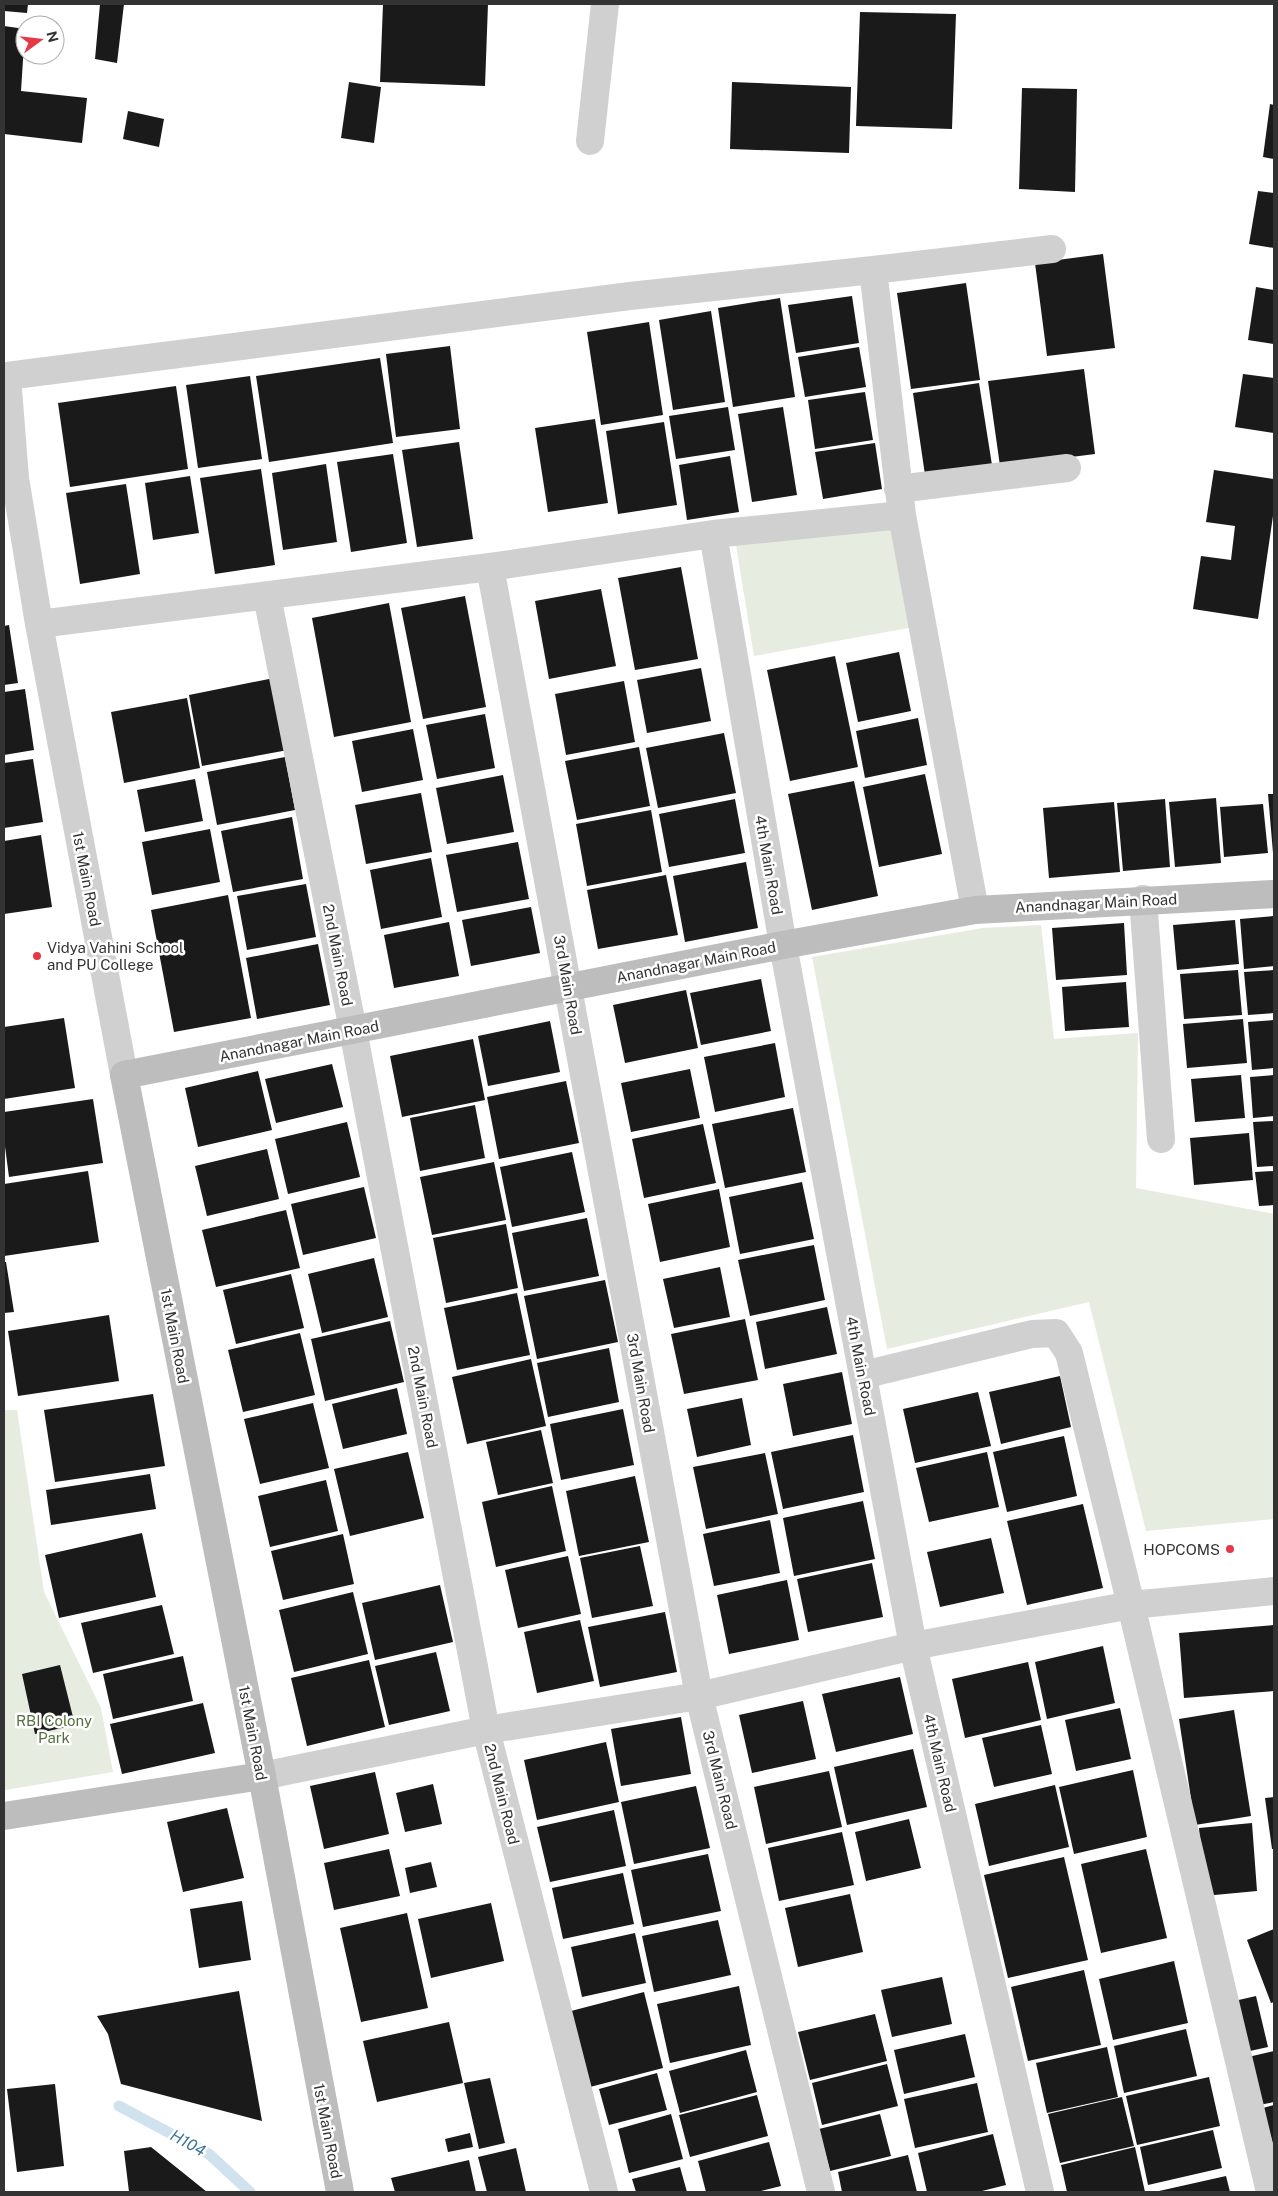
<svg xmlns="http://www.w3.org/2000/svg" width="1278" height="2196" viewBox="0 0 1278 2196" font-family="'Public Sans',sans-serif">
	<rect width="100%" height="100%" fill="#fff"/>
	<path fill="#e6ecdf" d="M 892,529 L 914,627 L 754,656 L 736,545 Z
		M 1041,925 L 1054,1039 L 1138,1033 L 1136,1188 L 1274,1214 L 1274,1519 L 1146,1531 L 1089,1302 L 887,1349 L 812,957 L 983,928 Z
		M 4,1410 L 17,1410 L 44,1592 L 101,1708 L 113,1772 L 5,1790 Z"/>
	<g fill="none" stroke-linecap="round" stroke-linejoin="round">
		<path stroke="#cfe2ee" stroke-width="11" d="M 119,2106 L 209,2154 L 250,2192"/>
	</g>
	<path fill="#1a1a1a" d="M 4,4 L 28,4 L 27,13 L 4,11 Z
		M 100,4 L 124,4 L 117,63 L 95,59 Z
		M 383,4 L 488,4 L 485,86 L 380,82 Z
		M 860,12 L 956,14 L 952,129 L 856,126 Z
		M 4,26 L 25,29 L 21,91 L 87,98 L 82,143 L 4,134 Z
		M 349,82 L 381,87 L 374,143 L 341,138 Z
		M 732,82 L 851,87 L 849,153 L 730,149 Z
		M 1022,88 L 1077,89 L 1075,192 L 1019,189 Z
		M 1270,104 L 1274,105 L 1274,159 L 1263,157 Z
		M 128,111 L 164,119 L 159,147 L 123,139 Z
		M 1258,191 L 1274,193 L 1274,248 L 1249,244 Z
		M 1103,254 L 1115,348 L 1047,356 L 1035,263 Z
		M 966,283 L 980,380 L 911,389 L 897,293 Z
		M 1256,287 L 1274,290 L 1274,344 L 1248,340 Z
		M 852,296 L 859,343 L 796,353 L 788,305 Z
		M 780,298 L 795,397 L 733,407 L 718,308 Z
		M 711,311 L 725,402 L 673,410 L 659,320 Z
		M 649,322 L 663,415 L 601,425 L 587,332 Z
		M 450,346 L 460,429 L 396,437 L 386,354 Z
		M 859,347 L 866,387 L 805,397 L 798,357 Z
		M 380,358 L 393,443 L 269,462 L 256,376 Z
		M 1084,369 L 1095,454 L 1000,466 L 988,381 Z
		M 1243,374 L 1274,378 L 1274,433 L 1235,427 Z
		M 250,376 L 262,459 L 198,468 L 186,385 Z
		M 979,383 L 992,465 L 925,475 L 913,393 Z
		M 176,386 L 188,469 L 70,487 L 58,403 Z
		M 865,392 L 873,440 L 815,449 L 808,400 Z
		M 728,407 L 735,450 L 676,459 L 669,416 Z
		M 783,407 L 797,495 L 752,502 L 738,414 Z
		M 595,419 L 608,503 L 548,512 L 535,428 Z
		M 664,422 L 677,505 L 618,514 L 606,431 Z
		M 459,442 L 473,539 L 417,547 L 402,450 Z
		M 875,443 L 882,489 L 823,499 L 815,452 Z
		M 393,454 L 407,543 L 351,552 L 337,462 Z
		M 730,456 L 739,512 L 687,520 L 679,465 Z
		M 326,464 L 337,542 L 283,550 L 272,473 Z
		M 261,469 L 275,565 L 215,574 L 200,478 Z
		M 1214,470 L 1274,479 L 1274,509 L 1258,619 L 1193,609 L 1201,556 L 1231,560 L 1235,526 L 1206,522 Z
		M 190,476 L 199,533 L 153,540 L 145,483 Z
		M 126,484 L 140,574 L 80,584 L 66,493 Z
		M 681,567 L 698,659 L 635,670 L 618,578 Z
		M 601,589 L 616,666 L 549,679 L 535,601 Z
		M 465,596 L 486,707 L 423,719 L 401,608 Z
		M 389,603 L 411,722 L 334,737 L 312,618 Z
		M 9,625 L 18,683 L 4,685 L 4,626 Z
		M 899,652 L 911,711 L 858,722 L 846,663 Z
		M 835,656 L 858,767 L 790,781 L 767,670 Z
		M 701,668 L 711,721 L 647,733 L 637,680 Z
		M 274,678 L 288,750 L 202,766 L 189,695 Z
		M 624,681 L 635,742 L 566,755 L 555,694 Z
		M 25,689 L 34,750 L 4,755 L 4,692 Z
		M 187,698 L 200,768 L 124,783 L 111,712 Z
		M 485,714 L 495,768 L 437,779 L 426,725 Z
		M 918,718 L 927,765 L 865,778 L 856,731 Z
		M 413,729 L 423,780 L 362,792 L 352,741 Z
		M 724,733 L 736,793 L 658,808 L 646,748 Z
		M 639,747 L 650,806 L 577,820 L 565,761 Z
		M 285,757 L 295,810 L 217,825 L 207,772 Z
		M 33,759 L 43,822 L 4,828 L 4,763 Z
		M 925,774 L 942,854 L 879,867 L 863,787 Z
		M 503,775 L 514,832 L 447,844 L 436,788 Z
		M 195,779 L 203,821 L 145,832 L 137,790 Z
		M 854,781 L 878,896 L 812,910 L 788,794 Z
		M 421,793 L 432,852 L 366,864 L 355,805 Z
		M 1268,794 L 1274,794 L 1274,853 L 1273,853 Z
		M 1216,798 L 1221,863 L 1175,867 L 1169,802 Z
		M 735,799 L 745,853 L 669,867 L 659,814 Z
		M 1165,799 L 1170,867 L 1123,871 L 1117,803 Z
		M 1114,802 L 1120,872 L 1049,878 L 1043,808 Z
		M 1263,804 L 1268,853 L 1224,857 L 1220,807 Z
		M 651,810 L 662,872 L 587,886 L 576,824 Z
		M 292,817 L 303,879 L 233,892 L 221,831 Z
		M 210,829 L 220,882 L 152,895 L 142,842 Z
		M 41,835 L 52,907 L 4,914 L 4,841 Z
		M 518,842 L 529,899 L 457,912 L 446,855 Z
		M 431,858 L 442,917 L 381,929 L 370,870 Z
		M 746,862 L 758,928 L 685,942 L 673,876 Z
		M 666,875 L 678,935 L 598,949 L 587,890 Z
		M 306,884 L 316,937 L 247,950 L 237,896 Z
		M 228,895 L 251,1018 L 174,1032 L 151,910 Z
		M 531,907 L 540,953 L 471,966 L 462,920 Z
		M 1274,916 L 1274,966 L 1244,969 L 1240,919 Z
		M 1235,920 L 1239,964 L 1177,970 L 1173,925 Z
		M 449,922 L 459,976 L 394,988 L 384,935 Z
		M 1124,923 L 1127,975 L 1056,980 L 1052,928 Z
		M 318,944 L 330,1005 L 257,1019 L 246,958 Z
		M 1238,970 L 1242,1015 L 1184,1019 L 1180,974 Z
		M 1274,970 L 1274,1013 L 1248,1015 L 1244,972 Z
		M 761,979 L 771,1031 L 701,1045 L 690,993 Z
		M 1126,982 L 1129,1027 L 1065,1031 L 1062,987 Z
		M 686,990 L 698,1048 L 625,1063 L 613,1005 Z
		M 64,1018 L 75,1088 L 4,1099 L 4,1027 Z
		M 1243,1019 L 1247,1063 L 1187,1068 L 1183,1024 Z
		M 1274,1020 L 1274,1068 L 1252,1070 L 1248,1022 Z
		M 550,1021 L 560,1072 L 488,1086 L 478,1036 Z
		M 473,1039 L 485,1100 L 402,1117 L 390,1056 Z
		M 775,1043 L 785,1097 L 715,1112 L 704,1057 Z
		M 332,1064 L 343,1107 L 276,1123 L 265,1079 Z
		M 690,1069 L 700,1118 L 631,1132 L 621,1083 Z
		M 258,1071 L 272,1130 L 198,1147 L 185,1088 Z
		M 1241,1075 L 1245,1118 L 1195,1122 L 1191,1079 Z
		M 1274,1075 L 1274,1116 L 1253,1118 L 1250,1077 Z
		M 566,1081 L 579,1143 L 499,1159 L 487,1097 Z
		M 93,1099 L 103,1163 L 9,1177 L 4,1139 L 4,1112 Z
		M 475,1105 L 485,1158 L 420,1171 L 410,1118 Z
		M 793,1108 L 806,1172 L 725,1188 L 712,1124 Z
		M 1274,1121 L 1274,1166 L 1257,1167 L 1253,1122 Z
		M 347,1122 L 360,1177 L 288,1194 L 275,1139 Z
		M 703,1124 L 716,1183 L 644,1198 L 632,1139 Z
		M 1249,1133 L 1253,1180 L 1194,1185 L 1190,1138 Z
		M 267,1149 L 279,1199 L 207,1216 L 195,1166 Z
		M 572,1152 L 585,1212 L 512,1227 L 500,1167 Z
		M 494,1162 L 506,1220 L 432,1235 L 420,1177 Z
		M 88,1171 L 99,1242 L 4,1256 L 4,1184 Z
		M 1274,1171 L 1274,1205 L 1259,1206 L 1255,1172 Z
		M 802,1182 L 814,1239 L 740,1254 L 729,1197 Z
		M 364,1187 L 376,1238 L 303,1255 L 291,1204 Z
		M 719,1189 L 730,1247 L 660,1262 L 648,1204 Z
		M 286,1210 L 300,1268 L 216,1287 L 202,1230 Z
		M 587,1218 L 599,1276 L 524,1291 L 512,1233 Z
		M 506,1224 L 518,1288 L 446,1303 L 433,1238 Z
		M 814,1245 L 825,1300 L 750,1316 L 738,1260 Z
		M 374,1258 L 388,1317 L 322,1333 L 308,1274 Z
		M 4,1262 L 6,1262 L 14,1312 L 4,1313 Z
		M 720,1267 L 730,1317 L 674,1328 L 663,1279 Z
		M 291,1274 L 304,1328 L 236,1344 L 223,1290 Z
		M 605,1280 L 618,1342 L 537,1359 L 524,1296 Z
		M 517,1293 L 530,1355 L 457,1370 L 444,1308 Z
		M 827,1307 L 837,1354 L 765,1369 L 756,1322 Z
		M 109,1315 L 119,1381 L 18,1396 L 8,1331 Z
		M 745,1319 L 758,1380 L 684,1394 L 671,1334 Z
		M 390,1321 L 404,1382 L 325,1401 L 311,1339 Z
		M 300,1333 L 315,1395 L 243,1412 L 228,1350 Z
		M 609,1348 L 619,1402 L 548,1417 L 537,1363 Z
		M 531,1359 L 546,1426 L 467,1444 L 452,1377 Z
		M 842,1372 L 852,1424 L 793,1436 L 783,1384 Z
		M 1060,1376 L 1071,1427 L 1001,1444 L 989,1392 Z
		M 397,1388 L 407,1434 L 343,1449 L 332,1404 Z
		M 978,1392 L 991,1446 L 915,1463 L 903,1409 Z
		M 153,1394 L 165,1466 L 55,1482 L 44,1410 Z
		M 742,1398 L 751,1445 L 697,1457 L 687,1409 Z
		M 313,1403 L 329,1468 L 260,1484 L 244,1419 Z
		M 623,1409 L 634,1465 L 561,1480 L 550,1424 Z
		M 541,1430 L 553,1483 L 498,1495 L 486,1442 Z
		M 853,1435 L 864,1492 L 783,1509 L 771,1452 Z
		M 1064,1436 L 1077,1496 L 1007,1512 L 993,1452 Z
		M 408,1452 L 424,1518 L 350,1536 L 334,1469 Z
		M 987,1452 L 999,1507 L 929,1522 L 916,1468 Z
		M 765,1453 L 778,1514 L 706,1529 L 693,1467 Z
		M 150,1474 L 156,1509 L 51,1525 L 46,1490 Z
		M 635,1476 L 649,1542 L 579,1556 L 566,1491 Z
		M 326,1480 L 338,1531 L 270,1547 L 258,1496 Z
		M 552,1486 L 566,1551 L 496,1567 L 482,1502 Z
		M 863,1501 L 875,1559 L 794,1576 L 783,1518 Z
		M 1083,1504 L 1103,1588 L 1027,1605 L 1007,1521 Z
		M 770,1520 L 780,1573 L 714,1586 L 703,1534 Z
		M 142,1533 L 156,1597 L 59,1618 L 45,1555 Z
		M 343,1534 L 354,1584 L 283,1600 L 271,1551 Z
		M 991,1538 L 1004,1593 L 940,1607 L 927,1552 Z
		M 640,1546 L 653,1606 L 592,1618 L 580,1558 Z
		M 568,1556 L 581,1614 L 518,1628 L 505,1570 Z
		M 872,1563 L 883,1617 L 808,1632 L 797,1579 Z
		M 787,1580 L 799,1640 L 729,1654 L 717,1595 Z
		M 440,1585 L 453,1642 L 375,1660 L 362,1603 Z
		M 353,1592 L 368,1654 L 294,1672 L 279,1610 Z
		M 162,1605 L 174,1654 L 93,1673 L 81,1623 Z
		M 665,1612 L 677,1672 L 600,1687 L 588,1627 Z
		M 580,1620 L 594,1681 L 537,1693 L 524,1632 Z
		M 1274,1625 L 1274,1691 L 1184,1698 L 1179,1633 Z
		M 1103,1646 L 1115,1703 L 1047,1719 L 1035,1662 Z
		M 436,1652 L 450,1711 L 389,1725 L 375,1666 Z
		M 183,1656 L 193,1701 L 113,1719 L 103,1674 Z
		M 369,1660 L 385,1727 L 307,1746 L 291,1678 Z
		M 1028,1662 L 1041,1720 L 965,1738 L 952,1679 Z
		M 60,1665 L 75,1725 L 35,1734 L 22,1674 Z
		M 900,1677 L 913,1734 L 836,1752 L 822,1694 Z
		M 803,1701 L 816,1759 L 752,1773 L 739,1715 Z
		M 203,1703 L 215,1753 L 122,1774 L 110,1724 Z
		M 1120,1708 L 1131,1759 L 1076,1771 L 1065,1720 Z
		M 1234,1710 L 1251,1816 L 1195,1825 L 1179,1719 Z
		M 681,1717 L 691,1774 L 621,1786 L 611,1729 Z
		M 1041,1725 L 1052,1774 L 994,1787 L 982,1738 Z
		M 606,1742 L 619,1802 L 537,1820 L 524,1760 Z
		M 913,1749 L 927,1807 L 847,1825 L 834,1767 Z
		M 1133,1770 L 1147,1837 L 1074,1854 L 1059,1787 Z
		M 829,1771 L 842,1827 L 766,1844 L 754,1787 Z
		M 375,1772 L 389,1834 L 324,1849 L 310,1786 Z
		M 433,1784 L 442,1824 L 405,1832 L 396,1793 Z
		M 1055,1785 L 1069,1847 L 989,1866 L 975,1804 Z
		M 696,1786 L 710,1848 L 634,1864 L 621,1802 Z
		M 1274,1797 L 1274,1849 L 1272,1849 L 1265,1798 Z
		M 227,1808 L 244,1878 L 183,1892 L 167,1822 Z
		M 614,1810 L 626,1866 L 550,1882 L 537,1827 Z
		M 909,1819 L 921,1868 L 866,1881 L 855,1832 Z
		M 1252,1823 L 1257,1891 L 1204,1896 L 1199,1828 Z
		M 842,1832 L 854,1885 L 779,1901 L 768,1848 Z
		M 389,1849 L 400,1896 L 334,1910 L 324,1863 Z
		M 1146,1849 L 1167,1938 L 1101,1953 L 1081,1864 Z
		M 708,1854 L 721,1911 L 643,1927 L 631,1870 Z
		M 1064,1857 L 1088,1960 L 1008,1978 L 984,1875 Z
		M 431,1862 L 437,1887 L 410,1893 L 405,1868 Z
		M 623,1873 L 634,1924 L 563,1939 L 552,1888 Z
		M 850,1894 L 863,1952 L 798,1967 L 785,1908 Z
		M 242,1901 L 251,1960 L 199,1968 L 190,1909 Z
		M 491,1903 L 504,1961 L 431,1978 L 418,1919 Z
		M 407,1913 L 428,2008 L 361,2022 L 340,1928 Z
		M 718,1920 L 731,1975 L 654,1992 L 642,1936 Z
		M 1274,1929 L 1274,2002 L 1271,2003 L 1247,1940 Z
		M 635,1933 L 646,1983 L 582,1997 L 571,1947 Z
		M 1174,1961 L 1188,2023 L 1113,2040 L 1099,1979 Z
		M 1084,1970 L 1101,2045 L 1028,2061 L 1011,1987 Z
		M 942,1977 L 952,2024 L 892,2037 L 881,1990 Z
		M 739,1986 L 751,2045 L 670,2063 L 657,2004 Z
		M 239,1991 L 262,2121 L 121,2084 L 108,2034 L 97,2016 Z
		M 644,1992 L 663,2068 L 590,2087 L 571,2011 Z
		M 1256,1996 L 1268,2047 L 1241,2053 L 1230,2002 Z
		M 875,2014 L 887,2061 L 810,2080 L 798,2032 Z
		M 449,2022 L 463,2083 L 377,2102 L 363,2041 Z
		M 1186,2029 L 1197,2076 L 1124,2093 L 1114,2046 Z
		M 965,2034 L 975,2077 L 904,2094 L 894,2050 Z
		M 1107,2047 L 1118,2097 L 1047,2113 L 1036,2063 Z
		M 746,2050 L 757,2092 L 680,2113 L 669,2071 Z
		M 1274,2051 L 1274,2102 L 1259,2105 L 1248,2057 Z
		M 887,2064 L 898,2106 L 822,2125 L 812,2083 Z
		M 657,2073 L 667,2110 L 609,2125 L 599,2089 Z
		M 1209,2077 L 1220,2126 L 1137,2145 L 1126,2096 Z
		M 490,2078 L 505,2143 L 479,2149 L 464,2083 Z
		M 977,2083 L 988,2132 L 915,2148 L 904,2099 Z
		M 55,2084 L 64,2166 L 17,2172 L 7,2089 Z
		M 757,2095 L 768,2136 L 690,2157 L 679,2115 Z
		M 1122,2097 L 1134,2146 L 1060,2163 L 1048,2114 Z
		M 1274,2105 L 1274,2148 L 1263,2108 Z
		M 671,2114 L 683,2159 L 629,2173 L 618,2129 Z
		M 880,2114 L 891,2156 L 830,2171 L 819,2129 Z
		M 1213,2130 L 1222,2168 L 1148,2185 L 1140,2147 Z
		M 470,2133 L 473,2147 L 448,2152 L 445,2139 Z
		M 993,2134 L 1006,2185 L 978,2192 L 927,2192 L 918,2153 Z
		M 769,2142 L 781,2186 L 757,2192 L 706,2192 L 698,2161 Z
		M 151,2147 L 207,2192 L 129,2192 L 124,2151 Z
		M 1135,2147 L 1145,2192 L 1067,2192 L 1061,2165 Z
		M 516,2148 L 526,2192 L 487,2192 L 478,2157 Z
		M 908,2155 L 917,2192 L 842,2192 L 838,2172 Z
		M 469,2160 L 476,2192 L 395,2192 L 391,2178 Z
		M 680,2167 L 687,2192 L 636,2192 L 632,2179 Z
		M 1226,2176 L 1230,2192 L 1159,2192 L 1159,2191 Z"/>
	<g fill="none" stroke-linecap="round" stroke-linejoin="round">
		<path stroke="#d0d0d0" stroke-width="28" d="M 590,141 L 605,4
			M 873,270 L 1052,249
			M 898,489 L 1067,468
			M 902,515 L 975,910
			M 713,534 L 783,945 L 913,1646 L 1040,2192
			M 490,567 L 699,1696 L 821,2192
			M 267,596 L 353,1030 L 486,1730 L 604,2192
			M 39,624 L 490,567 L 713,534 L 902,515 L 873,270 L 630,296 L 7,376 L 15,478 L 39,624 L 124,1075
			M 1143,899 L 1161,1139
			M 863,1375 L 1032,1334 L 1056,1333 L 1069,1353 L 1131,1605 L 1270,2192
			M 262,1776 L 486,1730 L 699,1696 L 913,1646 L 1131,1605 L 1274,1591"/>
		<path stroke="#bdbdbd" stroke-width="28" d="M 4,1816 L 262,1776
			M 340,2192 L 262,1776 L 124,1075 L 783,945 L 975,910 L 1274,894"/>
	</g>
	<g fill="#e63946" stroke="#fff" stroke-width="2">
		<circle cx="37" cy="956" r="5"/>
		<circle cx="1230" cy="1549" r="5"/>
	</g>
	<g text-anchor="middle" dominant-baseline="central" stroke-width="5" stroke-linejoin="round" paint-order="stroke">
		<g font-size="15" fill="#333" stroke="#fff">
			<text transform="translate(769 865) rotate(80)">4th Main Road</text>
			<text transform="translate(87 879) rotate(79)">1st Main Road</text>
			<text transform="translate(1096 903) rotate(-3)">Anandnagar Main Road</text>
			<text transform="translate(338 955) rotate(79)">2nd Main Road</text>
			<text transform="translate(696 962) rotate(-11)">Anandnagar Main Road</text>
			<text transform="translate(568 985) rotate(80)">3rd Main Road</text>
			<text transform="translate(299 1041) rotate(-11)">Anandnagar Main Road</text>
			<text transform="translate(175 1336) rotate(79)">1st Main Road</text>
			<text transform="translate(861 1366) rotate(79)">4th Main Road</text>
			<text transform="translate(641 1383) rotate(80)">3rd Main Road</text>
			<text transform="translate(423 1397) rotate(79)">2nd Main Road</text>
			<text transform="translate(253 1733) rotate(79)">1st Main Road</text>
			<text transform="translate(940 1763) rotate(77)">4th Main Road</text>
			<text transform="translate(720 1780) rotate(76)">3rd Main Road</text>
			<text transform="translate(502 1794) rotate(76)">2nd Main Road</text>
			<text transform="translate(328 2131) rotate(79)">1st Main Road</text>
		</g>
		<g font-size="15" fill="#333" stroke="#fff" text-anchor="start">
			<text x="47" y="947">Vidya Vahini School<tspan x="47" dy="17">and PU College</tspan></text>
			<text x="1220" y="1549" text-anchor="end">HOPCOMS</text>
		</g>
		<g font-size="15" fill="#56703f" stroke="#fff">
			<text x="54" y="1720">RBI Colony<tspan x="54" dy="17">Park</tspan></text>
		</g>
		<g font-size="16" font-style="italic" fill="#3f7597" stroke="#fff">
			<text transform="translate(188 2143) rotate(29)">H104</text>
		</g>
	</g>
	<rect width="1278" height="2196" fill="none" stroke="#333333" stroke-width="10"/>
	<g transform="translate(40 40) rotate(75)"><circle r="24" fill="#ffffff" stroke="#adadad"/>
	<path d="M0-4L9 19L0 12L-9 19Z" fill="#e63946"/>
	<text y="-8" font-size="14" font-weight="bold" text-anchor="middle" fill="#333333">N</text>
	</g>
</svg>
